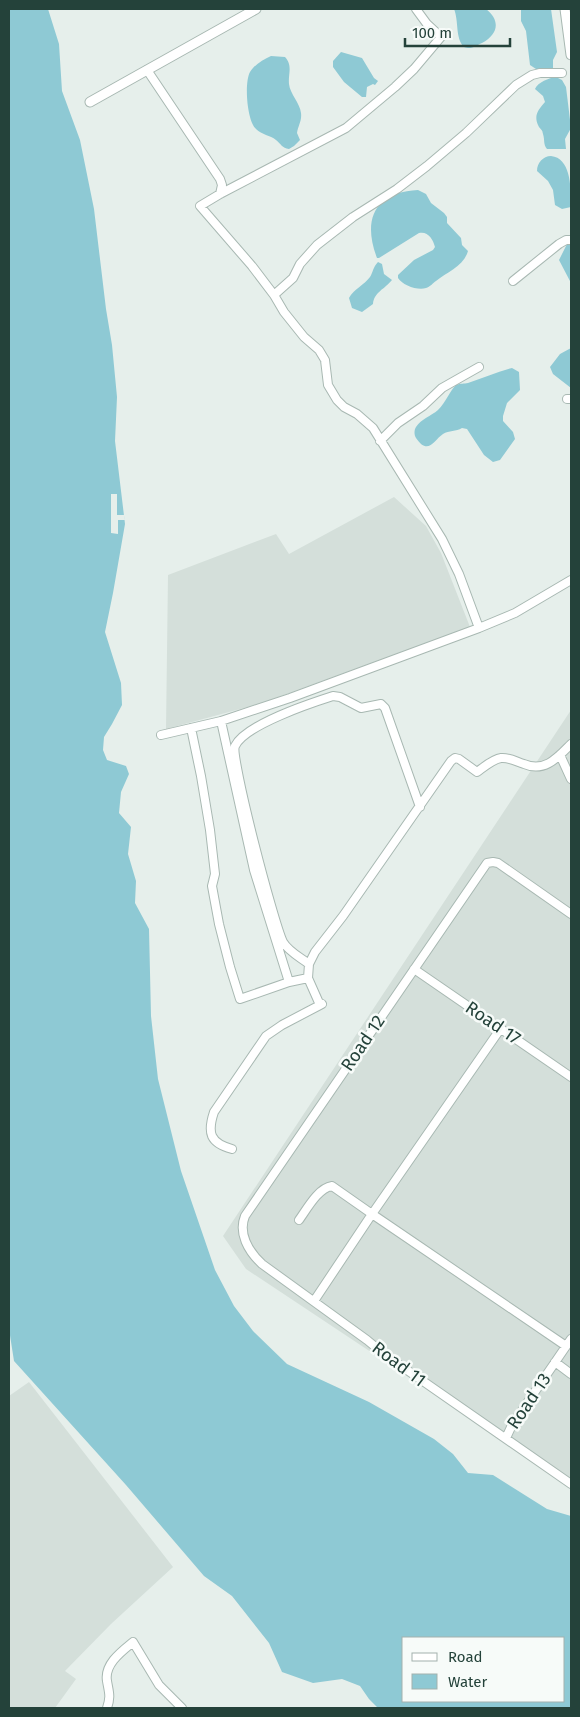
<svg xmlns="http://www.w3.org/2000/svg" width="580" height="1717" viewBox="0 0 580 1717" font-family="'Fira Sans',sans-serif">
	<rect width="100%" height="100%" fill="#e6efeb"/>
	<path fill="#d4dfda" d="M 394,497 L 426,526 L 441,553 L 470,627 L 259,704 L 166,729 L 168,575 L 276,534 L 289,554 Z
		M 571,710 L 571,1485 L 246,1269 L 223,1236 Z
		M 29,1382 L 173,1567 L 111,1624 L 65,1671 L 76,1679 L 55,1708 L 9,1708 L 9,1396 Z"/>
	<path fill="#8ec9d4" fill-rule="evenodd" d="M 9,9 L 48,9 L 59,44 L 62,91 L 80,140 L 94,209 L 106,309 L 112,345 L 117,397 L 115,441 L 125,524 L 113,593 L 105,632 L 121,683 L 122,705 L 112,724 L 104,737 L 103,750 L 107,760 L 126,766 L 129,774 L 121,792 L 119,813 L 131,827 L 128,854 L 136,881 L 135,903 L 149,929 L 151,1016 L 158,1079 L 181,1171 L 215,1270 L 234,1306 L 253,1331 L 287,1364 L 369,1402 L 434,1439 L 453,1454 L 468,1473 L 493,1475 L 547,1509 L 571,1516 L 571,1708 L 378,1708 L 369,1699 L 360,1686 L 342,1679 L 313,1683 L 282,1672 L 269,1643 L 232,1596 L 204,1576 L 126,1485 L 14,1361 L 9,1329 ZM 404,1638 L 564,1638 L 564,1701 L 404,1701 Z
		M 454,9 L 486,9 C 501,21 498,34 482,43 C 475,46 472,50 464,47 C 455,38 459,21 454,9 Z
		M 521,9 L 551,9 L 557,52 L 553,60 L 553,69 L 536,69 L 530,65 L 526,31 L 521,21 Z
		M 341,52 L 362,58 L 374,78 L 378,81 L 375,85 L 373,84 L 367,87 L 366,97 L 362,97 L 344,82 L 333,67 L 333,61 Z
		M 271,56 L 285,57 C 293,66 288,73 289,84 C 290,94 300,103 301,113 C 302,121 298,126 297,133 L 300,140 L 294,146 L 289,149 C 282,148 281,144 276,140 C 270,135 262,135 256,129 C 247,121 244,83 250,72 C 255,64 263,60 271,56 Z
		M 556,77 L 562,80 L 566,87 L 571,128 L 565,139 L 566,149 L 547,149 C 543,144 545,140 543,134 C 542,129 542,131 539,127 C 533,116 538,110 545,102 L 543,96 L 535,89 C 538,82 549,78 556,77 Z
		M 551,156 C 572,158 571,191 571,207 L 562,209 L 555,205 L 553,190 L 548,181 L 537,171 C 537,163 543,156 551,156 Z
		M 418,190 L 426,194 L 431,203 L 444,213 L 447,217 L 447,223 L 461,238 L 462,245 L 468,251 C 464,266 447,272 436,281 C 433,283 430,287 426,288 C 418,291 402,285 398,278 L 398,275 L 414,260 L 433,250 L 435,247 C 433,239 428,231 419,233 L 379,258 L 377,258 C 362,219 375,192 418,190 Z
		M 571,243 L 571,283 L 559,260 L 567,244 Z
		M 378,262 L 382,264 L 384,274 L 392,280 C 385,289 374,292 373,304 L 362,312 L 352,308 L 349,298 C 354,289 364,285 370,277 C 373,272 373,267 378,262 Z
		M 571,348 L 571,388 L 553,374 L 550,367 L 560,354 Z
		M 512,368 L 519,372 L 520,390 L 507,403 L 503,416 L 503,421 L 513,432 L 515,439 L 500,460 L 493,462 L 484,455 L 467,429 L 462,428 C 456,432 449,430 443,434 C 434,440 428,456 416,438 C 414,435 414,430 416,427 C 421,419 431,416 438,410 C 446,402 449,392 456,385 C 461,383 464,384 468,383 C 483,378 497,372 512,368 Z"/>
	<path fill="#e6efeb" d="M 111,494 L 117,494 L 117,515 L 124,515 L 125,520 L 118,520 L 118,534 L 111,533 Z"/>
	<g fill="none" stroke-linecap="round" stroke-linejoin="round">
		<defs>
			<path id="minor" d="M 416,9 L 427,24 L 441,37 L 414,69 L 395,87 L 346,128 L 220,194 L 200,206 L 252,266 L 274,295 L 284,312 L 304,337 L 319,350 L 325,360 L 328,385 L 337,400 L 344,407 L 357,414 L 373,428 L 442,539 L 459,574 L 479,628
				M 147,70 L 220,179 L 222,185 L 220,194
				M 513,281 L 559,244 L 566,240 L 571,240
				M 274,295 L 293,278 L 300,264 L 317,245 L 353,217 L 397,189 L 427,166 L 466,133 L 516,85 L 532,75 L 540,73 L 562,73
				M 567,399 L 571,399
				M 380,441 L 398,423 L 423,406 L 442,388 L 479,367
				M 221,721 L 254,870 L 289,982 L 308,978
				M 191,728 L 201,776 L 210,830 L 215,874 L 212,886 L 219,924 L 230,967 L 240,999 L 289,982
				M 161,735 L 221,721 L 290,698 L 479,628 L 515,613 L 571,580
				M 560,755 L 571,779
				M 571,914 L 498,863 L 493,862 L 487,863 L 245,1216 C 238,1233 248,1251 262,1264 L 367,1340 L 384,1354 L 571,1484
				M 309,964 C 300,957 289,952 283,942 C 274,924 230,757 235,746 C 245,725 311,703 333,696 L 340,697 L 361,708 L 381,704 L 385,708 L 420,807
				M 414,969 L 571,1077
				M 320,1005 L 308,978 L 309,964 L 315,952 L 343,916 L 451,761 L 455,758 L 459,759 L 477,772 C 484,767 493,759 501,758 C 509,757 517,762 524,764 C 545,773 558,757 571,744
				M 501,1028 L 372,1214 L 566,1346
				M 232,1149 C 210,1143 207,1133 214,1112 L 266,1036 L 282,1025 L 322,1004
				M 299,1220 C 307,1209 318,1188 332,1186 L 372,1214 L 314,1301
				M 555,1362 L 571,1374
				M 506,1438 L 512,1425 L 571,1339
				M 107,1708 C 111,1696 109,1693 107,1681 C 104,1664 122,1651 133,1642 L 159,1685 L 182,1708"/>
			<path id="tertiary" d="M 565,9 L 571,55
				M 90,102 L 256,9"/>
		</defs>
		<use href="#minor" stroke="#a8b8b2" stroke-width="10"/>
		<use href="#tertiary" stroke="#a8b8b2" stroke-width="11"/>
		<use href="#minor" stroke="#fff" stroke-width="8"/>
		<use href="#tertiary" stroke="#fff" stroke-width="9"/>
	</g>
	<g text-anchor="middle" dominant-baseline="central" stroke-width="5" stroke-linejoin="round" paint-order="stroke">
		<g font-size="18" fill="#24423a" stroke="#f7fbf9">
			<text transform="translate(493 1023) rotate(34)">Road 17</text>
			<text transform="translate(363 1043) rotate(-56)">Road 12</text>
			<text transform="translate(399 1364) rotate(37)">Road 11</text>
			<text transform="translate(529 1401) rotate(-56)">Road 13</text>
		</g>
	</g>
	<rect width="580" height="1717" fill="none" stroke="#24423a" stroke-width="20"/>
	<rect x="402" y="1637" width="162" height="65" fill="#f7fbf9" stroke="#a3b1ad"/>
	<rect x="412" y="1653" width="25" height="8" fill="#ffffff" stroke="#a3b1ad"/>
	<text x="448" y="1662" font-size="15" fill="#24423a">Road</text>
	<rect x="412" y="1674" width="25" height="15" fill="#8ec9d4" stroke="#a3b1ad"/>
	<text x="448" y="1687" font-size="15" fill="#24423a">Water</text>
	<path d="M405 38v8h105v-8" fill="none" stroke="#24423a" stroke-width="2.5"/>
	<text x="412" y="38" font-size="15" fill="#24423a" stroke="#f7fbf9" stroke-width="4" paint-order="stroke">100 m</text>
</svg>
